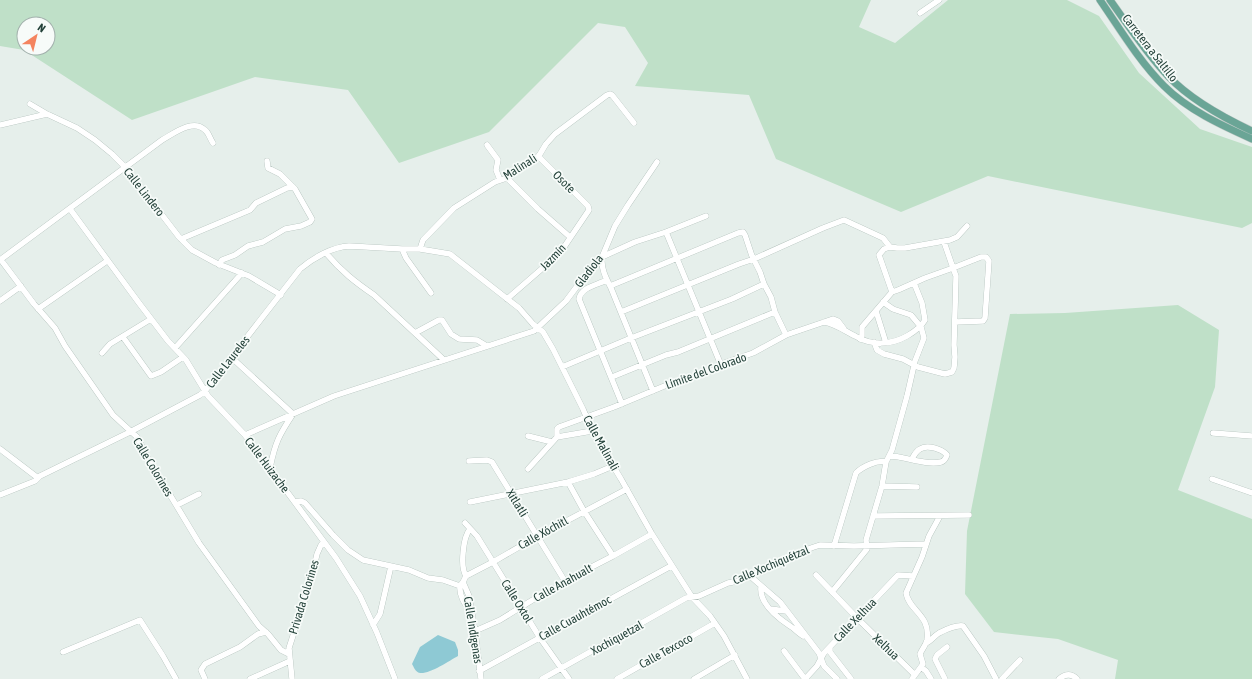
<svg xmlns="http://www.w3.org/2000/svg" width="1252" height="679" viewBox="0 0 1252 679" font-family="'Asap Condensed',sans-serif">
	<rect width="100%" height="100%" fill="#e6efeb"/>
	<path fill="#bfe0c8" fill-rule="evenodd" d="M 0,0 L 871,0 L 859,27 L 895,43 L 948,0 L 1067,0 L 1099,16 L 1139,73 L 1200,129 L 1252,147 L 1252,223 L 1242,228 L 988,176 L 901,212 L 776,159 L 749,95 L 635,86 L 648,63 L 625,27 L 598,23 L 489,132 L 399,163 L 348,90 L 255,77 L 132,120 L 24,50 L 0,46 ZM 24,24 L 48,24 L 48,48 L 24,48 Z
		M 1178,305 L 1219,330 L 1215,387 L 1178,490 L 1252,519 L 1252,679 L 1115,679 L 1118,660 L 1058,639 L 994,632 L 965,594 L 967,531 L 1010,314 L 1065,313 Z"/>
	<path fill="#8ec9d4" d="M 438,635 L 455,642 L 458,650 L 458,656 C 449,661 430,674 420,673 C 415,672 414,667 412,664 L 420,647 Z"/>
	<g fill="none" stroke-linecap="round" stroke-linejoin="round">
		<defs>
			<path id="minor" d="M 920,13 L 939,0
				M 30,104 L 47,114 L 77,128 L 95,140 L 112,154 L 126,168 L 179,237 L 192,250 L 216,263 L 249,276 L 281,295
				M 0,125 L 47,114
				M 487,145 L 498,160 L 496,170 L 500,180
				M 507,178 L 538,209 L 570,237
				M 70,209 L 139,303 L 168,341 L 186,360 L 208,396 L 245,435 L 336,558 L 360,596 L 377,633 L 395,679
				M 706,216 L 666,232 L 721,365
				M 181,239 L 250,210 L 256,203 L 287,188 L 293,187
				M 402,249 L 406,258 L 431,293
				M 420,249 L 423,240 L 454,208 L 495,182 L 507,178 L 536,159 L 540,154 L 546,144 L 555,134 L 607,95 L 610,94 L 612,95 L 634,123
				M 326,253 C 341,271 355,282 374,295 L 444,360
				M 0,260 L 162,140 C 173,134 193,118 205,130 C 209,133 210,139 213,143
				M 1,260 L 34,304 L 55,328 L 65,346 L 113,415 L 137,437 L 149,460 L 199,543 L 259,626 L 268,634 L 281,650 L 289,654
				M 219,265 L 222,260 L 235,255 L 248,246 L 263,242 L 285,229 L 301,226 L 310,222 L 312,219 L 295,189 L 280,174 L 268,168 L 267,161
				M 607,280 C 597,285 581,287 579,299 L 622,404
				M 610,286 L 738,233 L 743,232 L 745,235 L 752,256 L 760,272 L 764,284 L 771,297 L 775,312 L 786,335
				M 892,292 L 879,255 L 884,249 L 890,247 L 897,248 L 905,248 L 950,240 L 957,237 L 967,226
				M 507,299 L 560,253 L 589,210 L 588,206 L 539,157
				M 0,301 L 21,286
				M 38,309 L 107,261
				M 876,311 L 886,343
				M 621,312 L 739,264 L 754,259 L 823,228 L 844,220 L 883,238 L 890,247
				M 824,322 C 836,324 845,331 855,336 C 872,346 891,345 907,336 C 914,332 921,327 925,320 L 922,303 L 914,283
				M 415,333 L 439,320 L 442,320 L 451,334 L 459,339 L 477,340 L 487,346
				M 123,337 L 151,376 L 161,372 L 183,357
				M 860,339 L 862,336 L 862,327 L 892,292 L 898,290 L 925,278 L 953,268 L 944,242
				M 874,342 L 877,350 L 884,354 L 903,359 L 918,367 L 941,373 L 945,374 L 952,372 L 954,368 L 955,357 L 954,345 L 956,276 L 953,268 L 981,257 L 986,257 L 989,261 L 985,318 L 983,321 L 955,322
				M 175,348 L 242,273
				M 102,353 L 110,344 L 151,319
				M 232,358 L 293,414 C 279,435 275,443 270,468
				M 562,367 L 631,338 L 732,299 L 764,284
				M 612,377 L 666,355 L 678,352 L 775,312
				M 653,391 L 611,288 C 606,278 601,269 602,257 L 635,242 L 666,232
				M 1213,433 L 1252,436
				M 245,435 L 334,396 L 534,331 L 566,301 L 595,262 L 602,257 L 615,226 L 628,205 L 657,162
				M 528,436 L 552,442
				M 557,437 L 557,429 L 559,427 L 614,407 L 674,382 L 714,370 L 724,363 L 753,353 L 786,335 L 833,319 L 838,321 L 844,329
				M 0,449 L 38,478
				M 889,456 C 904,456 927,466 941,462 C 945,461 946,458 947,455 C 942,449 927,444 920,449 C 916,451 914,455 912,459
				M 469,461 L 487,460 L 492,462 L 566,583
				M 528,469 L 557,437 L 592,431
				M 1212,479 L 1252,493
				M 568,482 L 584,511 L 613,556
				M 882,486 L 917,487
				M 0,495 L 35,481 L 40,476 L 130,432 L 200,395 L 205,391 L 300,269 C 313,258 332,247 349,246 L 402,249 L 420,249 L 450,254 L 519,308 L 533,324 L 543,332 L 553,349 L 583,409 L 592,431 L 621,479 L 652,534 L 692,597 L 710,616 L 724,636 L 747,679
				M 295,502 L 301,501 L 305,503 L 333,535 L 348,550 L 363,560 L 409,570 L 428,578 L 443,580 L 460,586
				M 470,502 L 568,482 L 594,474 L 613,466
				M 177,505 L 199,494
				M 873,516 L 969,515
				M 465,523 L 477,536 L 540,638 L 569,679
				M 834,546 L 856,473 C 863,466 877,460 886,462
				M 816,575 L 857,618 L 915,675
				M 466,576 C 460,567 463,537 470,529
				M 750,576 L 780,602 L 819,653 L 824,666 L 837,679
				M 463,582 L 469,596 L 475,631 L 481,679
				M 761,587 C 759,603 778,618 790,626 C 795,629 798,633 803,636
				M 832,592 L 867,549 L 866,540 L 882,486 L 886,462 L 892,450 L 907,396 L 915,361 L 924,338 L 921,327 L 911,315 L 893,309 L 883,302
				M 770,609 L 786,611
				M 471,610 C 464,605 459,594 460,586 L 463,582 L 466,576 L 493,562 L 538,536 L 627,489
				M 373,625 L 380,614 L 391,566
				M 475,631 L 500,620 L 544,593 L 571,581 L 580,573 L 613,556 L 652,534
				M 926,643 C 931,641 934,636 939,633 C 945,630 957,625 963,626 L 984,656 L 996,679
				M 830,647 L 830,652 L 851,679
				M 784,651 L 805,679
				M 63,652 L 140,620 L 163,656 L 176,679
				M 922,668 L 926,671 L 931,679
				M 479,671 L 671,566
				M 205,679 L 201,670 L 205,664 L 240,647 L 258,634 L 266,632
				M 250,679 L 290,661
				M 292,679 L 289,648 L 311,580 L 317,554 L 321,545 L 324,542
				M 542,679 L 686,598 L 699,596 L 728,583 L 738,581 L 811,548 L 820,545 L 854,546 L 926,544
				M 617,679 L 715,623
				M 694,679 L 735,655
				M 805,679 L 817,666 L 824,653 L 898,575 L 913,576
				M 912,679 L 923,664 L 920,654 C 922,649 926,645 927,640 C 931,615 909,611 906,593 L 922,557 L 929,536 L 940,516
				M 945,679 L 935,659 L 937,655 L 947,647
				M 1002,679 L 1020,660
				M 1059,679 C 1065,674 1071,673 1077,679"/>
			<path id="major" d="M 1100,0 C 1120,29 1139,61 1164,86 C 1188,110 1221,125 1252,139
				M 1110,0 C 1128,25 1146,53 1168,76 C 1191,100 1222,117 1252,131"/>
		</defs>
		<use href="#minor" stroke="#a8b8b2" stroke-width="6"/>
		<use href="#major" stroke="#c2cac8" stroke-width="8"/>
		<use href="#minor" stroke="#fff" stroke-width="5.5"/>
		<use href="#major" stroke="#6aa596" stroke-width="7"/>
	</g>
	<g text-anchor="middle" dominant-baseline="central" stroke-width="3.5" stroke-linejoin="round" paint-order="stroke">
		<g font-size="12" fill="#24423a" stroke="#f7fbf9">
			<text transform="translate(1150 48) rotate(52)">Carretera a Saltillo</text>
			<text transform="translate(520 167) rotate(-32)">Malinali</text>
			<text transform="translate(564 182) rotate(45)">Osote</text>
			<text transform="translate(144 192) rotate(52)">Calle Lindero</text>
			<text transform="translate(553 257) rotate(-46)">Jazmín</text>
			<text transform="translate(589 271) rotate(-52)">Gladiola</text>
			<text transform="translate(228 362) rotate(-52)">Calle Laureles</text>
			<text transform="translate(706 371) rotate(-20)">Límite del Colorado</text>
			<text transform="translate(601 443) rotate(61)">Calle Malinali</text>
			<text transform="translate(267 465) rotate(53)">Calle Huizache</text>
			<text transform="translate(153 467) rotate(59)">Calle Colorines</text>
			<text transform="translate(517 503) rotate(58)">Xitlatli</text>
			<text transform="translate(543 533) rotate(-29)">Calle Xóchitl</text>
			<text transform="translate(771 565) rotate(-23)">Calle Xochiquétzal</text>
			<text transform="translate(563 583) rotate(-29)">Calle Anahualt</text>
			<text transform="translate(304 597) rotate(-73)">Privada Colorines</text>
			<text transform="translate(517 601) rotate(58)">Calle Oxtol</text>
			<text transform="translate(575 618) rotate(-29)">Calle Cuauhtémoc</text>
			<text transform="translate(855 620) rotate(-46)">Calle Xelhua</text>
			<text transform="translate(473 630) rotate(81)">Calle Indígenas</text>
			<text transform="translate(617 638) rotate(-29)">Xochiquetzal</text>
			<text transform="translate(886 647) rotate(44)">Xelhua</text>
			<text transform="translate(666 651) rotate(-29)">Calle Texcoco</text>
		</g>
	</g>
	<g transform="translate(36 36) rotate(35)"><circle r="19" fill="#f7fbf9" stroke="#a3b1ad"/>
	<path d="M0-3L7 15L0 10L-7 15Z" fill="#f4845f"/>
	<text y="-6" font-size="11" font-weight="bold" text-anchor="middle" fill="#24423a">N</text>
	</g>
</svg>
